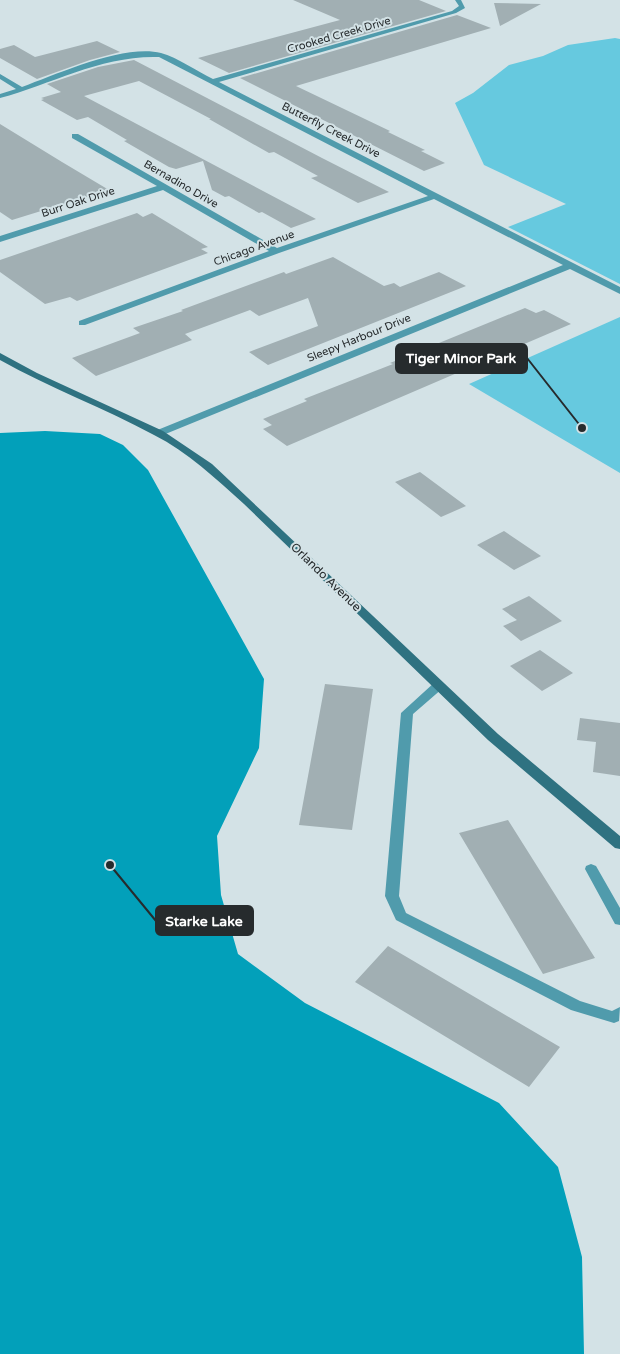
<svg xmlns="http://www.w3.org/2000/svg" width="620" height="1354" viewBox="0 0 620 1354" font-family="'Varela Round',sans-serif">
	<rect width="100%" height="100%" fill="#d3e2e6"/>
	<path fill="#66c9df" d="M 615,38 L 620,39 L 620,284 L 508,227 L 566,204 L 484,165 L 455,103 L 473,93 L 509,65 L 543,56 L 568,45 Z
		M 620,317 L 620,473 L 469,384 Z"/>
	<path fill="#02a0ba" d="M 45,431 L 100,434 L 123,445 L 148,470 L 264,679 L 259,748 L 217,836 L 221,895 L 238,954 L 305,1003 L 499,1103 L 558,1167 L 582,1257 L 584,1354 L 0,1354 L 0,433 Z"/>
	<path fill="#a1afb3" d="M 293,0 L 419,0 L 446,11 L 229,73 L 198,58 L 340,20 Z
		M 494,3 L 541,4 L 500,26 Z
		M 457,15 L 491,28 L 296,86 L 390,131 L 388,132 L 425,150 L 421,151 L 445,163 L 424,171 L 240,78 Z
		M 97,41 L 120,52 L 90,60 L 37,79 L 0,58 L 0,49 L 14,45 L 35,57 Z
		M 134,60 L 322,158 L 389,192 L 358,203 L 311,178 L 318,176 L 274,152 L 269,153 L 209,119 L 211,119 L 139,81 L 84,96 L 316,219 L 291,228 L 262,212 L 259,213 L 229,196 L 225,197 L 212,190 L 203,161 L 176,169 L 169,167 L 124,141 L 127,140 L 88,117 L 77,120 L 41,100 L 44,99 L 41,98 L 61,92 L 47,84 L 98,67 Z
		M 0,124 L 62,162 L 109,190 L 12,220 L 0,212 Z
		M 137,213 L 143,217 L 152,213 L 208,247 L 201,249 L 208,253 L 77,301 L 70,297 L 45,304 L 0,272 L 0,260 Z
		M 333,257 L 384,286 L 394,283 L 400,287 L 439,272 L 466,286 L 268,365 L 249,352 L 318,326 L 308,298 L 259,316 L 250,310 L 185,334 L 192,340 L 96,376 L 72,358 L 140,333 L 133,328 L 183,311 L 181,310 L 284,272 L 286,274 Z
		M 525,308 L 536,313 L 544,310 L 571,324 L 287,446 L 263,429 L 272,425 L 263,419 L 307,401 L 304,399 L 393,364 L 390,363 Z
		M 420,472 L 466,506 L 441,517 L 395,482 Z
		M 504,531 L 541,556 L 514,570 L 477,545 Z
		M 529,596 L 562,621 L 521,641 L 503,626 L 517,620 L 502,609 Z
		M 540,650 L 573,673 L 542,691 L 510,666 Z
		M 325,684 L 373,689 L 352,830 L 299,825 Z
		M 580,718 L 620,723 L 620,776 L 593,772 L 596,742 L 577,740 Z
		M 508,820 L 595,958 L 543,974 L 459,833 Z
		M 388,946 L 560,1047 L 529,1087 L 355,982 Z"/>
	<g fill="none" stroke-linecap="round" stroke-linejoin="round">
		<path fill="#509bac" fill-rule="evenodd" d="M 439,681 L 445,685 L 443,688 L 413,714 L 399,896 L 406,913 L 580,1001 L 612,1011 L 620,1007 L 619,1021 L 614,1023 L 571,1010 L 396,920 L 385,896 L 401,713 L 435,682 Z
			M 591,864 L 596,866 L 620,908 L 620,925 L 615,924 L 585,869 L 586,866 Z"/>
		<path fill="#509bac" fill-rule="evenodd" d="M 455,0 L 461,0 L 465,8 L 456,13 L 219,82 L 620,287 L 620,294 L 570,269 L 163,435 L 155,435 L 154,433 L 155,431 L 563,265 L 434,199 L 279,253 L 85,325 L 79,325 L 79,321 L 269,251 L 163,190 L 0,242 L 0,236 L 157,186 L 72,138 L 72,134 L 78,134 L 277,248 L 428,196 L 159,57 C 102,55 52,84 0,98 L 0,94 L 16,89 L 0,79 L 0,74 L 22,87 C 58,74 123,44 161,53 C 177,57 198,72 213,79 L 452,11 L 459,6 Z"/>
		<path fill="#2f7281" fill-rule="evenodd" d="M 0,353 L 37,373 L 163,431 L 212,464 L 498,734 L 620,836 L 620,849 L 615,848 L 488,740 L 244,504 C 216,479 188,452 154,435 C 104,408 50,388 0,360 Z"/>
	</g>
	<g text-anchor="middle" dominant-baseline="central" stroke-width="4" stroke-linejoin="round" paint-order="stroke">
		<g font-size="11" fill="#262b2d" stroke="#d3e2e6">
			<text transform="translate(339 35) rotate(-16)">Crooked Creek Drive</text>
			<text transform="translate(331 130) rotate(27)">Butterfly Creek Drive</text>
			<text transform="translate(181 184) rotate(30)">Bernadino Drive</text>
			<text transform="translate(78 202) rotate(-18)">Burr Oak Drive</text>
			<text transform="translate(254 248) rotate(-20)">Chicago Avenue</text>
			<text transform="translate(359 338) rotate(-22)">Sleepy Harbour Drive</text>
		</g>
		<g font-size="12" fill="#262b2d" stroke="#d3e2e6">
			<text transform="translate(326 577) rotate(44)">Orlando Avenue</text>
		</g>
	</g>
	<path fill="none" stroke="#262b2d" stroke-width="2" d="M582 428L527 358M110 865L156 921"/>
	<g fill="#262b2d" stroke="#d3e2e6" stroke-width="2">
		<circle cx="582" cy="428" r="5"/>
		<circle cx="110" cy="865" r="5"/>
	</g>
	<g fill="#262b2d" stroke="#262b2d" stroke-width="2">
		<rect x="396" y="344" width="131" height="29" rx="5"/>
		<rect x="156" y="906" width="97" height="29" rx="5"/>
	</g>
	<g font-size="14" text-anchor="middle" font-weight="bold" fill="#fff">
		<text x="461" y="363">Tiger Minor Park</text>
		<text x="204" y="926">Starke Lake</text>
	</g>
</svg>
